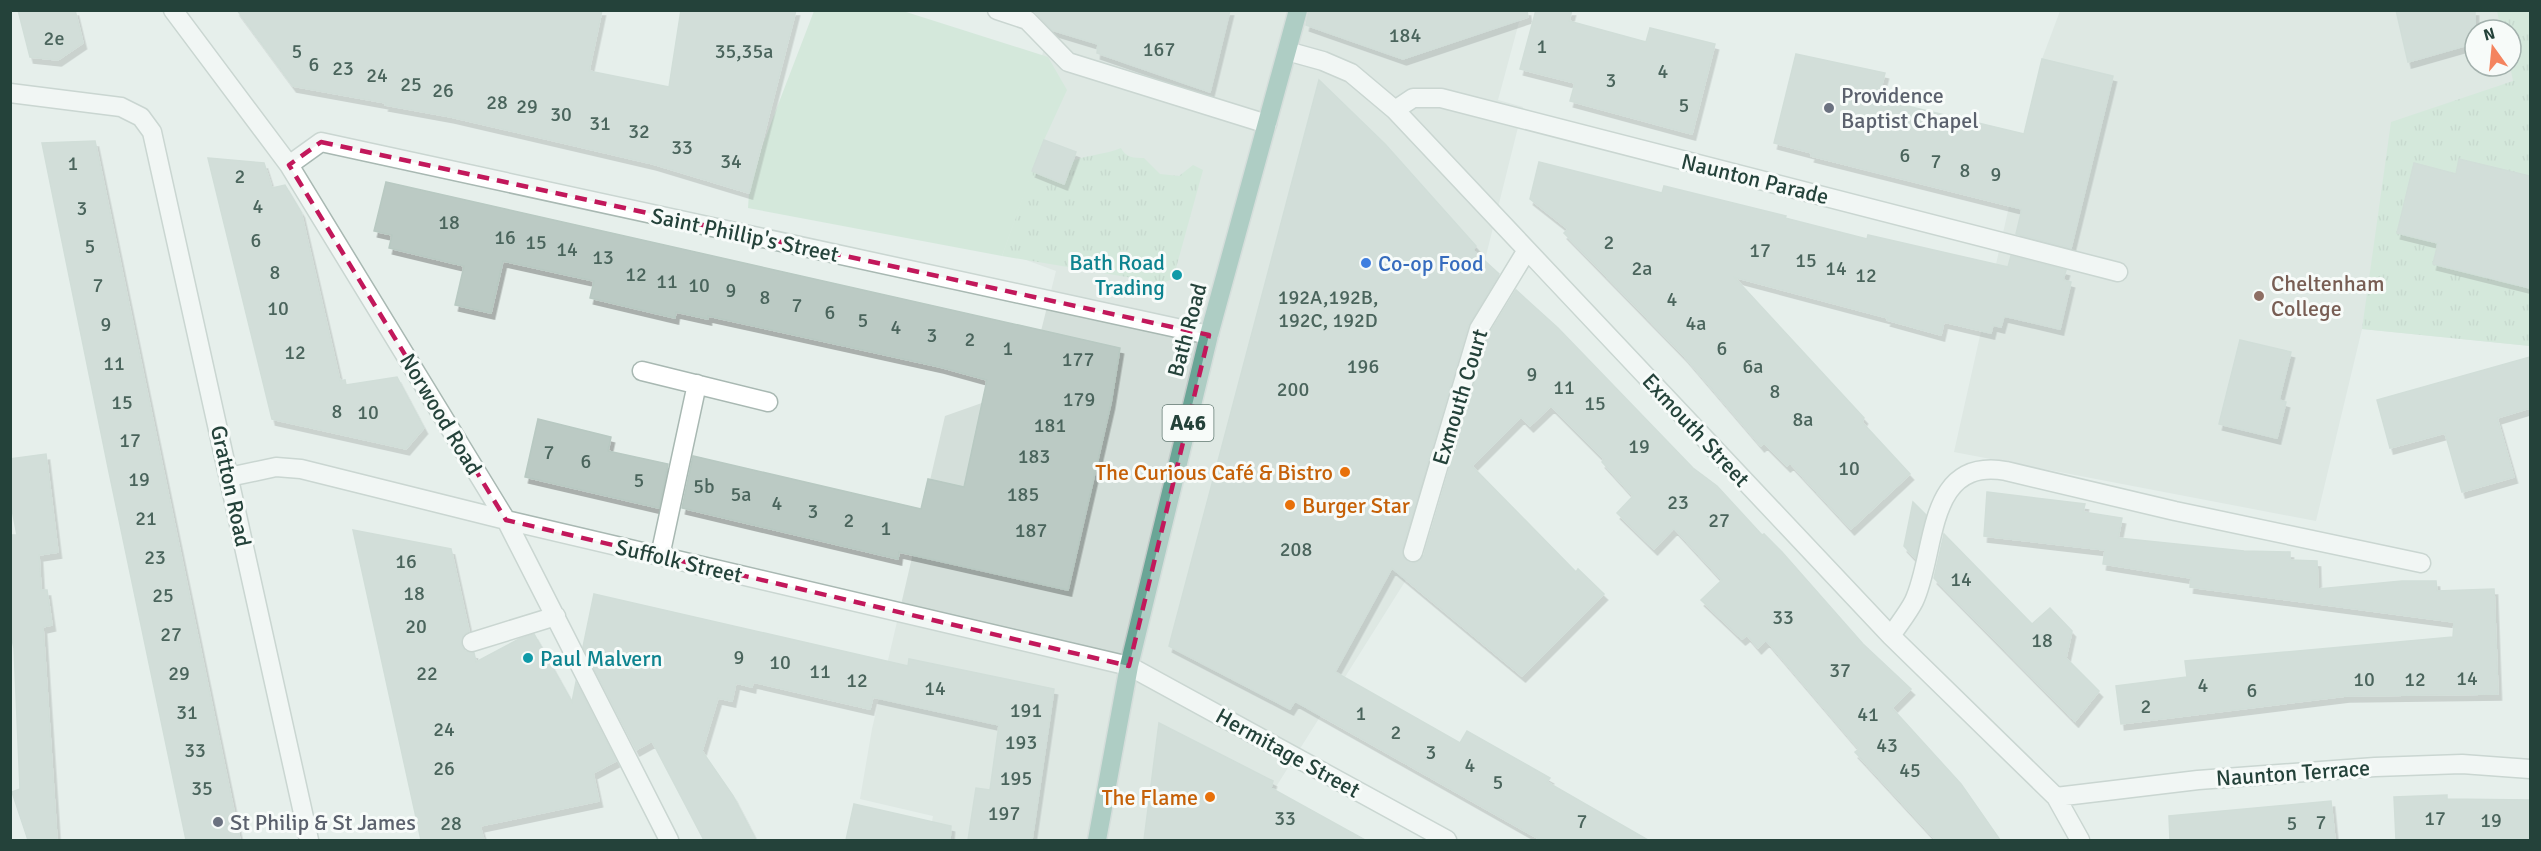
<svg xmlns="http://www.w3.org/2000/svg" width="2541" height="851" viewBox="0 0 2541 851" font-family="Signika,sans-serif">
	<defs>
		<pattern id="grass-tufts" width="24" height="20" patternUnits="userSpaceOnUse" patternTransform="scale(1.5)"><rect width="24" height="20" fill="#bfe0c8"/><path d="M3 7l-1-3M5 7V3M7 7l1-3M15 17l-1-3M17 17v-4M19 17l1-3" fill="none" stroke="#a4c1ad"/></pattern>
		<filter id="shadow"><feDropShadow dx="3.5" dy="6" stdDeviation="0" flood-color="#0004"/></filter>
	</defs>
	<rect width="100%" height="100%" fill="#e6efeb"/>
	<path fill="#d4dfda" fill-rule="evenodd" d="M 1054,11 L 1522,11 L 1498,100 L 1523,107 L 1473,308 L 1450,334 L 1427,487 L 1418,517 L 1433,537 L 1274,790 L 1260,840 L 929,840 L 933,816 L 860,799 L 872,729 L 945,416 L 1027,387 L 1056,271 L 991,247 Z
		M 2060,11 L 2530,11 L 2530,346 L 2362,329 L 2316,521 L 1954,452 L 2042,59 ZM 2475,30 L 2511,30 L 2511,66 L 2475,66 Z"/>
	<path fill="url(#grass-tufts)" d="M 2497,11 L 2530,11 L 2530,346 L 2362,329 L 2391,122 L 2513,81 L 2510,66 L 2511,30 L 2501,30 Z
		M 1121,148 C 1126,158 1134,158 1144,158 L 1160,174 L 1179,176 L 1193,165 L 1203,170 L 1173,279 L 1162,283 L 1002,256 L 1032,171 L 1064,183 L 1073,161 C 1089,154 1105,155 1121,148 Z"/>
	<path fill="#bfe0c8" d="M 814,11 L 903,11 L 1048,57 L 1067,90 L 1044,140 L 1002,256 L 748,208 L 749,193 L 763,144 Z"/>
	<path fill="#bbcac4" stroke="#b8c9c2" stroke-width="1.5" filter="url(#shadow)" d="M 18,10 L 75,10 L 83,43 L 58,60 L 30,57 Z
		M 237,10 L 602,10 L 589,71 L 669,87 L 681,10 L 796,10 L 749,193 L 653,164 L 451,117 L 385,105 L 386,103 L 293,86 Z
		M 1033,10 L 1230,10 L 1210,92 L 1097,53 L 1098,44 L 1052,30 Z
		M 1309,10 L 1527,10 L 1528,17 L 1403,59 L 1306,25 Z
		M 1536,10 L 1572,10 L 1569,21 L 1646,42 L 1650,28 L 1715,44 L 1692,134 L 1570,101 L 1575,83 L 1520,69 Z
		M 2396,10 L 2475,10 L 2475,43 L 2408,62 Z
		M 1796,54 L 1885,73 L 1878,99 L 2024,134 L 2042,59 L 2113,76 L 2071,248 L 2016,234 L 2022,209 L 1811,156 L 1812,153 L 1774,143 Z
		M 1319,80 L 1385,144 L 1476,246 L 1473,250 L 1499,274 L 1468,326 L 1402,549 L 1404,559 L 1415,563 L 1424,555 L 1489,334 L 1516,290 L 1558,328 L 1693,468 L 1717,486 L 1762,535 L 1764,534 L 1782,552 L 1863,644 L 1911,689 L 1892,708 L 1961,784 L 2000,840 L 1936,840 L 1855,752 L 1859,749 L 1766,640 L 1758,648 L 1747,635 L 1742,639 L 1701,600 L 1722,580 L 1674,528 L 1654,549 L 1617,513 L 1633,496 L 1602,462 L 1604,459 L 1551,406 L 1530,426 L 1521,417 L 1472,466 L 1576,572 L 1578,569 L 1604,594 L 1522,676 L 1392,568 L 1335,672 L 1460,743 L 1467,731 L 1550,778 L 1547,782 L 1648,840 L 1541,840 L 1295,701 L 1290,709 L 1169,646 Z
		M 1044,140 L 1076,152 L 1064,184 L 1032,171 Z
		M 95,141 L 110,213 L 240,840 L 186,840 L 109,472 L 42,143 Z
		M 208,158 L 264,163 L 272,188 L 285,185 L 301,212 L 340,381 L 345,380 L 346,385 L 397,377 L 424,428 L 406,449 L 272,419 Z
		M 2459,159 L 2530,176 L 2530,288 L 2433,264 L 2438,243 L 2397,233 L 2414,163 L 2456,174 Z
		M 1539,162 L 1662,193 L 1664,186 L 1786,216 L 1785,218 L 1867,239 L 1868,235 L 2008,267 L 2011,256 L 2066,270 L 2063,280 L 2071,282 L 2060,329 L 2004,316 L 2001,327 L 1993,325 L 1991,333 L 1944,322 L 1941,335 L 1887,320 L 1888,318 L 1734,277 L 1864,418 L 1862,422 L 1910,474 L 1851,529 L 1790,463 L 1787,466 L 1764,443 L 1761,446 L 1685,357 L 1564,233 L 1568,229 L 1530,199 Z
		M 386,182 L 1120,348 L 1111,403 L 1068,590 L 899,552 L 898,559 L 682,508 L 693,456 L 921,509 L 928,479 L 964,487 L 987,380 L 940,367 L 708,316 L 708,319 L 676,312 L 675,318 L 590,298 L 594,281 L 503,261 L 491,313 L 455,305 L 464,266 L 389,248 L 392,235 L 374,231 Z
		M 2240,340 L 2291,352 L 2279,400 L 2286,402 L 2277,438 L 2219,424 Z
		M 2530,357 L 2530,408 L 2497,418 L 2514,477 L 2462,492 L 2445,433 L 2390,448 L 2377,400 Z
		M 538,419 L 611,437 L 608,451 L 668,464 L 659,508 L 525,477 Z
		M 46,454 L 58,552 L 39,555 L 41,590 L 47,590 L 52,625 L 43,627 L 57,840 L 28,840 L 12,792 L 20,789 L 14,648 L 10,631 L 10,535 L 17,535 L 10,499 L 10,459 Z
		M 1987,492 L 2085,504 L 2083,512 L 2122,518 L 2118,538 L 2244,551 L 2290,552 L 2290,560 L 2317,561 L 2318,589 L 2402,581 L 2436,581 L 2437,591 L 2494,589 L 2498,694 L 2346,696 L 2121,724 L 2116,686 L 2187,677 L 2185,661 L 2453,637 L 2454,622 L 2190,587 L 2191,578 L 2103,564 L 2105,550 L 1984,536 Z
		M 1913,502 L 1926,515 L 1915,558 L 1904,546 Z
		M 353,530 L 451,549 L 469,631 L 463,635 L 461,645 L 465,651 L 474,653 L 476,662 L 519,639 L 534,634 L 572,702 L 576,682 L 616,761 L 593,773 L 599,801 L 480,826 L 484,840 L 421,840 Z
		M 1944,534 L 2032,624 L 2050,608 L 2072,631 L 2066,658 L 2099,691 L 2075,721 L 1934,578 Z
		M 594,594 L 908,666 L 909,659 L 1054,689 L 1032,840 L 968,840 L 976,788 L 990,790 L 999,725 L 873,697 L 870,709 L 753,682 L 752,687 L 736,683 L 732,701 L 718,698 L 702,751 L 733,796 L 756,840 L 704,840 L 652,741 L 636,750 L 583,647 Z
		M 1159,723 L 1273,781 L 1271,788 L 1365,840 L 1144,840 Z
		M 2447,795 L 2447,799 L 2530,800 L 2530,840 L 2396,840 L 2394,797 Z
		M 2331,801 L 2335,840 L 2170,840 L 2169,816 Z
		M 854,804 L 951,826 L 950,840 L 846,840 Z"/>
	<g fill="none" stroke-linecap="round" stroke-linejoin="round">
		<defs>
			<path id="minor" d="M 173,10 L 289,165 L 506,520 L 669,840
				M 997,10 L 1027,20 L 1068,62 L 1267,124
				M 1287,51 L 1323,61 L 1351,73 L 1395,110 L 1891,636 L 2056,797 L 2080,840
				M 10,93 L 121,107 L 141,117 L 152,132 L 309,840
				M 1395,110 L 1413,98 L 1441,98 L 2118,272
				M 289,165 L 321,142 L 1209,335
				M 642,371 L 768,402
				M 229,477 L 276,467 L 301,469 L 506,520 L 1129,666 L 1447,840
				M 1413,552 L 1479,329 L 1527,250
				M 660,556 L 697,384
				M 1891,636 C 1898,625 1908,613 1914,601 C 1937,552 1925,457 2006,471 L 2175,511 L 2421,563
				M 472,642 L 556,616
				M 2056,797 L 2198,780 L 2375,767 L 2462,764 L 2530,769"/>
			<path id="major" d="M 1097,840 L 1129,666 L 1209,335 L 1298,10"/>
		</defs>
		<use href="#minor" stroke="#a8b8b2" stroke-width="21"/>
		<use href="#major" stroke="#c2cac8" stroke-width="21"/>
		<use href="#minor" stroke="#fff" stroke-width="18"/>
		<use href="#major" stroke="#6aa596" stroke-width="18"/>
	</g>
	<path d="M0 0H2541V851H0ZM 321,142 L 1209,335 L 1129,666 L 506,520 L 289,165 Z" fill="#e6efeb" fill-opacity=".55" fill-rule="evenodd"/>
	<path fill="none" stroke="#c2185b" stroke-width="4.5" stroke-dasharray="12 8" stroke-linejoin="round" d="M 321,142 L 1209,335 L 1129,666 L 506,520 L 289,165 Z"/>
	<g fill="#6b7280" stroke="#f7fbf9" stroke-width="2">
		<circle cx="1829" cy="108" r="6"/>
		<circle cx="218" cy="822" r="6"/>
	</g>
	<circle fill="#3f7fe0" stroke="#f7fbf9" stroke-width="2" cx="1366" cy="263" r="6"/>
	<g fill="#0f9aa8" stroke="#f7fbf9" stroke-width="2">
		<circle cx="1177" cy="275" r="6"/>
		<circle cx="528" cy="658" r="6"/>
	</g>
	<circle fill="#8d6e63" stroke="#f7fbf9" stroke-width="2" cx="2259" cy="296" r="6"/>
	<g fill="#e8710a" stroke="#f7fbf9" stroke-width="2">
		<circle cx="1345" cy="472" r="6"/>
		<circle cx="1290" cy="505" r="6"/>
		<circle cx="1210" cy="797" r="6"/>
	</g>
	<g text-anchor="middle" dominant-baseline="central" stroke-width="6" stroke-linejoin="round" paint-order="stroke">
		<g font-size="20" fill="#4a645c">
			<text x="1405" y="35">184</text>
			<text x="54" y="38">2e</text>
			<text x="1542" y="46">1</text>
			<text x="1159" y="49">167</text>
			<text x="297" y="51">5</text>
			<text x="744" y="51">35,35a</text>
			<text x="314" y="64">6</text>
			<text x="343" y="68">23</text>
			<text x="1663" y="71">4</text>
			<text x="377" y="75">24</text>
			<text x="1611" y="80">3</text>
			<text x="411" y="84">25</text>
			<text x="443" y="90">26</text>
			<text x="497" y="102">28</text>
			<text x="1684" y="105">5</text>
			<text x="527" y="106">29</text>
			<text x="561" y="114">30</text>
			<text x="600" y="123">31</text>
			<text x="639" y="131">32</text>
			<text x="682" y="147">33</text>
			<text x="1905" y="155">6</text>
			<text x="731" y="161">34</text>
			<text x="1936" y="161">7</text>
			<text x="73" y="163">1</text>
			<text x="1965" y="170">8</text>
			<text x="1996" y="174">9</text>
			<text x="240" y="176">2</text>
			<text x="258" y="206">4</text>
			<text x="82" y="208">3</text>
			<text x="449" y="222">18</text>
			<text x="505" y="237">16</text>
			<text x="256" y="240">6</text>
			<text x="536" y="242">15</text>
			<text x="1609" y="242">2</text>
			<text x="90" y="246">5</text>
			<text x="567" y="249">14</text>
			<text x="1760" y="250">17</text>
			<text x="603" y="257">13</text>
			<text x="1806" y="260">15</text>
			<text x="1642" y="268">2a</text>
			<text x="1836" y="268">14</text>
			<text x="275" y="272">8</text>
			<text x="636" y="274">12</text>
			<text x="1866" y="275">12</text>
			<text x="667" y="281">11</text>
			<text x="98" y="285">7</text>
			<text x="699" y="285">10</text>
			<text x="731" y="290">9</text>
			<text x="765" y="297">8</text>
			<text x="1328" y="297">192A,192B,<tspan x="1328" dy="23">192C, 192D</tspan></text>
			<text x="1672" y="299">4</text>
			<text x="797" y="305">7</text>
			<text x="278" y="308">10</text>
			<text x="830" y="312">6</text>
			<text x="863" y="320">5</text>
			<text x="1696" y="323">4a</text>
			<text x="106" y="324">9</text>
			<text x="896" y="327">4</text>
			<text x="932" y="335">3</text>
			<text x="970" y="339">2</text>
			<text x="1008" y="348">1</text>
			<text x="1722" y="348">6</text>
			<text x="295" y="352">12</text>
			<text x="1078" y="359">177</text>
			<text x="114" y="363">11</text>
			<text x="1363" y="366">196</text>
			<text x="1753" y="366">6a</text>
			<text x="1532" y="374">9</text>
			<text x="1564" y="387">11</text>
			<text x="1293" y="389">200</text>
			<text x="1775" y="391">8</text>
			<text x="1079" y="399">179</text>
			<text x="122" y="402">15</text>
			<text x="1595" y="403">15</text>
			<text x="337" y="411">8</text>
			<text x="368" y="412">10</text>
			<text x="1803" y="419">8a</text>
			<text x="1050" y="425">181</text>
			<text x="130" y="440">17</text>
			<text x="1639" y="446">19</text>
			<text x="549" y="452">7</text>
			<text x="1034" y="456">183</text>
			<text x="586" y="461">6</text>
			<text x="1849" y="468">10</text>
			<text x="139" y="479">19</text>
			<text x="639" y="480">5</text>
			<text x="704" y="486">5b</text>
			<text x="741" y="494">5a</text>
			<text x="1023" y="494">185</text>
			<text x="1678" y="502">23</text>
			<text x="777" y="503">4</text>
			<text x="813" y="511">3</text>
			<text x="146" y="518">21</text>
			<text x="849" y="520">2</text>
			<text x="1719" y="520">27</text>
			<text x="886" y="528">1</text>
			<text x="1031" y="530">187</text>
			<text x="1296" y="549">208</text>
			<text x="155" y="557">23</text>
			<text x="406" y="561">16</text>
			<text x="1961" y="579">14</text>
			<text x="414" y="593">18</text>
			<text x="163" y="595">25</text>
			<text x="1783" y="617">33</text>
			<text x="416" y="626">20</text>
			<text x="171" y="634">27</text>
			<text x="2042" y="640">18</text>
			<text x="739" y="657">9</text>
			<text x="780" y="662">10</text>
			<text x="1840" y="670">37</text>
			<text x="820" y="671">11</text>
			<text x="179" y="673">29</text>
			<text x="427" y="673">22</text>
			<text x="2467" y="678">14</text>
			<text x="2364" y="679">10</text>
			<text x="2415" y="679">12</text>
			<text x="857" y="680">12</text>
			<text x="2203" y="685">4</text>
			<text x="935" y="688">14</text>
			<text x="2252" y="690">6</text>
			<text x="2146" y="706">2</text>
			<text x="1026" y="710">191</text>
			<text x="187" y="712">31</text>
			<text x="1361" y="713">1</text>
			<text x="1868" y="714">41</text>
			<text x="444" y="729">24</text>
			<text x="1396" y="732">2</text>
			<text x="1021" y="742">193</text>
			<text x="1887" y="745">43</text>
			<text x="195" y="750">33</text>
			<text x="1431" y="752">3</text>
			<text x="1470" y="765">4</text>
			<text x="444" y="768">26</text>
			<text x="1910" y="770">45</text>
			<text x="1016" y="778">195</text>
			<text x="1498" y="782">5</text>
			<text x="202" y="788">35</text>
			<text x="1004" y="813">197</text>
			<text x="1285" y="818">33</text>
			<text x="2435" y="818">17</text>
			<text x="2491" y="820">19</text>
			<text x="1582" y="821">7</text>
			<text x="2321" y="822">7</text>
			<text x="451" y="823">28</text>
			<text x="2292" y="823">5</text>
		</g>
		<rect fill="#f7fbf9" stroke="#637a73" stroke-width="1.5" x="1162.5" y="405" width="51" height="36" rx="4.5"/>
		<g font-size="21" font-weight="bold" fill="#24423a">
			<text x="1188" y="423">A46</text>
		</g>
		<g font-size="22" fill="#5b616d" stroke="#f7fbf9" text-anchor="start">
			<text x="1841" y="95">Providence<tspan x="1841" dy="25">Baptist Chapel</tspan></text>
			<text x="230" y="822">St Philip &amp; St James</text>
		</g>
		<g font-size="22" fill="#24423a" stroke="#f7fbf9">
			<text transform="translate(1755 179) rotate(14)">Naunton Parade</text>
			<text transform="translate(745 235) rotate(12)">Saint Phillip's Street</text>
			<text transform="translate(1187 330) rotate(-75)">Bath Road</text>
			<text transform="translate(1460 397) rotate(-73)">Exmouth Court</text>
			<text transform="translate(441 414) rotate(59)">Norwood Road</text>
			<text transform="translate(1696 430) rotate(47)">Exmouth Street</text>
			<text transform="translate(231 486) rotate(78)">Gratton Road</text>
			<text transform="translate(679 561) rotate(13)">Suffolk Street</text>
			<text transform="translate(1288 753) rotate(29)">Hermitage Street</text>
			<text transform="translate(2293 773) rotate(-4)">Naunton Terrace</text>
		</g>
		<g font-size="22" fill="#0d838f" stroke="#f7fbf9" text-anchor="end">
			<text x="1165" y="262">Bath Road<tspan x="1165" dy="25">Trading</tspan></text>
			<text x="540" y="658" text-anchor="start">Paul Malvern</text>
		</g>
		<g font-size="22" fill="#366cbe" stroke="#f7fbf9" text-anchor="start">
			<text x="1378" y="263">Co-op Food</text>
		</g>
		<g font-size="22" fill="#785e54" stroke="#f7fbf9" text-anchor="start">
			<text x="2271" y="283">Cheltenham<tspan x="2271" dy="25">College</tspan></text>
		</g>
		<g font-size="22" fill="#c56008" stroke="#f7fbf9" text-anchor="end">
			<text x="1333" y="472">The Curious Café &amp; Bistro</text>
			<text x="1302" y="505" text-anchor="start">Burger Star</text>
			<text x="1198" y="797">The Flame</text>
		</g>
	</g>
	<rect width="2541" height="851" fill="none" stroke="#24423a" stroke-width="24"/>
	<g transform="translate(2493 48) rotate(345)"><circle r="28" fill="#f7fbf9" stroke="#a3b1ad" stroke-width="1.5"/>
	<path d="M0-4.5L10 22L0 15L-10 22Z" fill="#f4845f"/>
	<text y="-9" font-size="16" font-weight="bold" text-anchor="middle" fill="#24423a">N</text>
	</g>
</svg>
